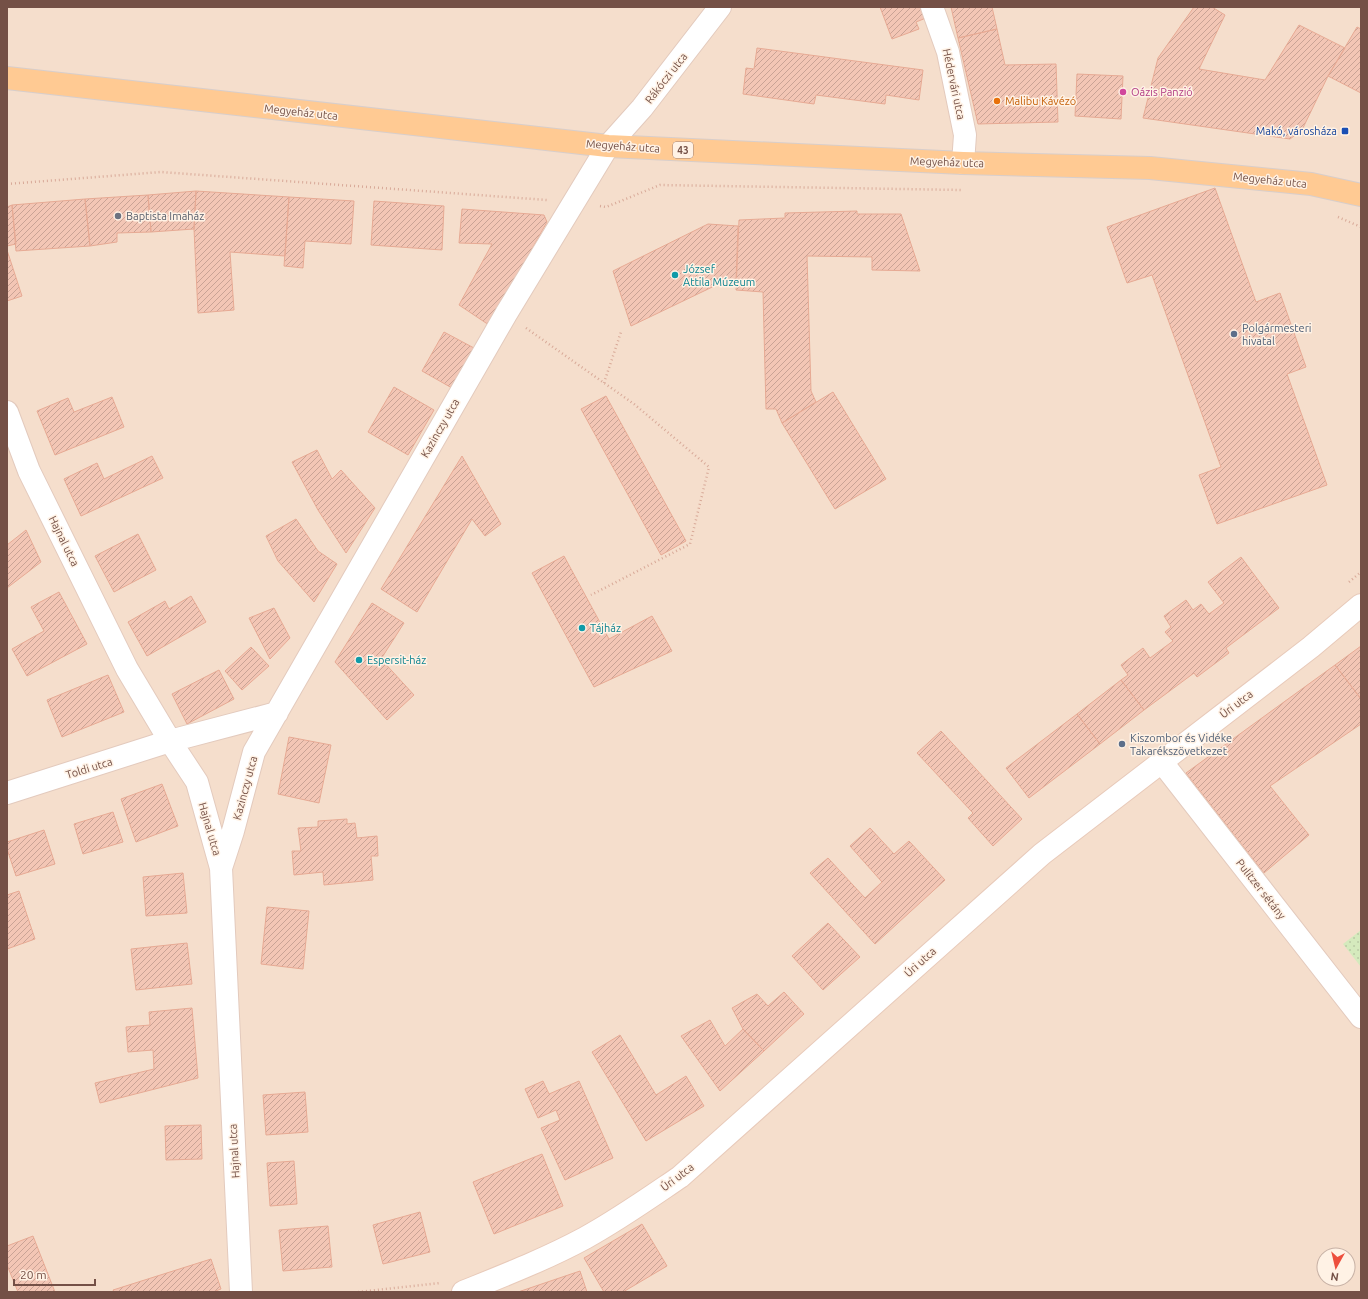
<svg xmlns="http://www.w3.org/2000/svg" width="1368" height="1299" viewBox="0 0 1368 1299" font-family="Ubuntu,sans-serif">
	<defs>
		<pattern id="park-dots" width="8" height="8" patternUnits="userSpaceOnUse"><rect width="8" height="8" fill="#d5eabd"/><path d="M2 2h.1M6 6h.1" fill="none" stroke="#bacaa4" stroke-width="1.8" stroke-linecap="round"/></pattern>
		<pattern id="building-hatch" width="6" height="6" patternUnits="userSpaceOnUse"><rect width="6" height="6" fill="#f3c6b5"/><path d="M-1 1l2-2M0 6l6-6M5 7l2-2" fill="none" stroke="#c9a395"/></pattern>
	</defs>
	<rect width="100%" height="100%" fill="#fdedde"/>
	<path fill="#f5decc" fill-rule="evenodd" d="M 7,7 L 1361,7 L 1361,1292 L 7,1292 ZM 1324,1255 L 1348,1255 L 1348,1279 L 1324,1279 Z"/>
	<path fill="url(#park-dots)" d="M 1361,930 L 1361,967 L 1343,944 Z"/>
	<path fill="url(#building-hatch)" stroke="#e7aa94" d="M 880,7 L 922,7 L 926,18 L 916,22 L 919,29 L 892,39 Z
		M 951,7 L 992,7 L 997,29 L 958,38 Z
		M 1194,7 L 1212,7 L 1225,15 L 1199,69 L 1265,80 L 1299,25 L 1345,48 L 1328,76 L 1302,130 L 1290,139 L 1143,118 L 1158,58 Z
		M 1357,27 L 1361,29 L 1361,93 L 1328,76 Z
		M 997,29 L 1005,65 L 1056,64 L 1058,122 L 978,124 L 958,38 Z
		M 757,48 L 923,70 L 919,100 L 886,95 L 885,104 L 816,95 L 814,104 L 743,94 L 746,68 L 754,69 Z
		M 1077,74 L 1123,76 L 1121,119 L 1075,116 Z
		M 1215,188 L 1256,302 L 1280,293 L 1306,367 L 1287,374 L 1327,485 L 1217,524 L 1199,475 L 1221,467 L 1152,275 L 1127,283 L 1107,227 Z
		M 196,191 L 289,197 L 285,256 L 230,252 L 234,310 L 198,313 L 194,229 Z
		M 196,191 L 194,229 L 151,232 L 148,195 Z
		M 148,195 L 151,232 L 117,233 L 117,242 L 90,246 L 85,199 Z
		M 289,197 L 354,201 L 351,244 L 305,241 L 303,268 L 284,266 Z
		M 85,199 L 90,246 L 16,251 L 12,205 Z
		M 374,201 L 444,206 L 442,250 L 371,245 Z
		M 12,205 L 16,244 L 7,246 L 7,207 Z
		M 462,209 L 544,215 L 547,222 L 489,325 L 459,305 L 492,244 L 459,243 Z
		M 857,211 L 857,214 L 901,214 L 920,271 L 872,270 L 872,257 L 807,256 L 811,391 L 816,402 L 782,423 L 776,409 L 766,409 L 763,292 L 736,290 L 739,220 L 785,218 L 785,213 Z
		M 708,224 L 738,226 L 736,281 L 729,279 L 631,326 L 613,271 Z
		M 7,250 L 22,296 L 7,301 Z
		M 444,332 L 474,348 L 452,388 L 422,371 Z
		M 394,387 L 434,410 L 408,455 L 368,432 Z
		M 833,392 L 886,479 L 835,509 L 782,423 Z
		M 606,396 L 686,541 L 661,555 L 581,409 Z
		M 112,397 L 124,427 L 55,455 L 37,411 L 68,398 L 74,412 Z
		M 317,450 L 332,479 L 341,470 L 375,508 L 346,553 L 318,510 L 292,462 Z
		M 152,456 L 163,478 L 81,516 L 64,479 L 97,463 L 104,479 Z
		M 462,456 L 501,524 L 485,536 L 472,519 L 417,612 L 381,589 Z
		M 296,519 L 318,551 L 337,564 L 314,602 L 278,561 L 266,536 Z
		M 26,530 L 41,562 L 7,588 L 7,545 Z
		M 138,534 L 156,570 L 114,592 L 95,556 Z
		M 564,556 L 609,639 L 652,616 L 672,651 L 594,687 L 532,573 Z
		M 1241,557 L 1279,608 L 1226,648 L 1229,653 L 1197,677 L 1194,673 L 1144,710 L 1121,680 L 1128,675 L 1121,665 L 1143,648 L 1150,658 L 1173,641 L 1165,632 L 1171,627 L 1164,616 L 1186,600 L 1193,610 L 1201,604 L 1209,614 L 1224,603 L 1208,582 Z
		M 59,592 L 87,644 L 27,676 L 12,649 L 44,631 L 31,607 Z
		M 191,596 L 206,622 L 147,656 L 128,622 L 165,601 L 169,609 Z
		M 372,603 L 404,623 L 381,659 L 414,695 L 387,720 L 335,662 Z
		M 274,608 L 290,638 L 270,659 L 249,618 Z
		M 1361,646 L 1361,699 L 1335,665 Z
		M 251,647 L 269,666 L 242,690 L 225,671 Z
		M 1335,665 L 1361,699 L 1361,724 L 1270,786 L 1309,835 L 1264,873 L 1186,773 Z
		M 219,670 L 234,699 L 187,724 L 172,694 Z
		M 108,675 L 124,712 L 62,737 L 47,700 Z
		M 1121,680 L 1144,710 L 1100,744 L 1077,714 Z
		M 1077,714 L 1100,744 L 1029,798 L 1006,768 Z
		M 941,731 L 1022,819 L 993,846 L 968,818 L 973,813 L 917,753 Z
		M 289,737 L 331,745 L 319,803 L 278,794 Z
		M 162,784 L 178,826 L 136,842 L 121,799 Z
		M 113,812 L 123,842 L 83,854 L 74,824 Z
		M 347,819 L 347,824 L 355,823 L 357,838 L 377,836 L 378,856 L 371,856 L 373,880 L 324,885 L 323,872 L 294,875 L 292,851 L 301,851 L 298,828 L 318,827 L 318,821 Z
		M 870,828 L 894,854 L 909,841 L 945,880 L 875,944 L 810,873 L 828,858 L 865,898 L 882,882 L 850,846 Z
		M 44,830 L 55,864 L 16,876 L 7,849 L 7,842 Z
		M 183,873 L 187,913 L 146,916 L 143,877 Z
		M 19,891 L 35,939 L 7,949 L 7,895 Z
		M 267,907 L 309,911 L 303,969 L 261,964 Z
		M 828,923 L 860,957 L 823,990 L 792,956 Z
		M 187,943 L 192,984 L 136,990 L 131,949 Z
		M 784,992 L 804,1014 L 764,1051 L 743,1029 L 732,1008 L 757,994 L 768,1006 Z
		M 192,1008 L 198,1078 L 100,1103 L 95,1083 L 154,1069 L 153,1050 L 128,1052 L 126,1027 L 150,1025 L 149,1012 Z
		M 710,1020 L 725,1046 L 743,1029 L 764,1051 L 720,1091 L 681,1036 Z
		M 620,1035 L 656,1095 L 686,1076 L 704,1106 L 646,1141 L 592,1052 Z
		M 543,1081 L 549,1094 L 579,1081 L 613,1158 L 565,1180 L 541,1128 L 560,1120 L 556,1110 L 538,1118 L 525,1089 Z
		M 305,1092 L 308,1132 L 266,1135 L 263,1095 Z
		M 201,1125 L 202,1159 L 166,1160 L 165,1126 Z
		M 542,1154 L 563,1206 L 494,1234 L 473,1182 Z
		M 294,1161 L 297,1204 L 270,1206 L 267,1163 Z
		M 420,1212 L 430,1252 L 383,1264 L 373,1225 Z
		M 642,1224 L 667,1266 L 623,1292 L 604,1292 L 584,1258 Z
		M 328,1226 L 332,1267 L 283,1271 L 279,1230 Z
		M 33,1236 L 55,1292 L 18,1292 L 7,1265 L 7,1246 Z
		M 211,1259 L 221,1289 L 213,1292 L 114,1292 L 113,1290 Z
		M 580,1271 L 587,1292 L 518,1292 Z"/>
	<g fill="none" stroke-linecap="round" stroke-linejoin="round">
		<defs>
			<path id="minor" d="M 932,7 L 948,52 L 965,135 L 963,163
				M 7,412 L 29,471 L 127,669 L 170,741 L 197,782 L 221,868 L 241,1292
				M 1161,761 L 1361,1017
				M 7,793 L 170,741 L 277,713
				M 221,868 L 233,831 L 254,752 L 506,314 L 608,146 L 642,108 L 720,7"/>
			<path id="secondary" d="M 463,1292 C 505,1275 546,1259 585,1238 C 618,1220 649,1198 680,1177 L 1042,854 L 1311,647 L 1361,605"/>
			<path id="primary" d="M 7,78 L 608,146 L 963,163 L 1150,168 L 1311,184 L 1361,195"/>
		</defs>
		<use href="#minor" stroke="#e3cabd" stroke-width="24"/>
		<use href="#secondary" stroke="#e8caba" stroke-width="24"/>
		<use href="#primary" stroke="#d8cecb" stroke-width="24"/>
		<path stroke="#d8a998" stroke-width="2.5" stroke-dasharray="1 3" stroke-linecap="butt" d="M 7,184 L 161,172 L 547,200
			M 600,206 L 606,207 L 660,185 L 962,190
			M 1338,217 L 1361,227
			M 526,328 L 634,404 L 709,467 L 690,544 L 591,595
			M 604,383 L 621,332
			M 1349,582 L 1361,572
			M 358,1292 L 440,1283"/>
		<use href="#minor" stroke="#fff" stroke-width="22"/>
		<use href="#secondary" stroke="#fff" stroke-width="22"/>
		<use href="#primary" stroke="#ffca93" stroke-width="22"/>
	</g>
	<circle fill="#d1479c" stroke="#fff2e5" stroke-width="1.5" cx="1123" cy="92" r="4"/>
	<circle fill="#e8710a" stroke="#fff2e5" stroke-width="1.5" cx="997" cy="101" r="4"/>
	<rect fill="#1a4fb4" stroke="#fff2e5" stroke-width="1.5" x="1341" y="127" width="8" height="8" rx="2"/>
	<circle fill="#6b7280" stroke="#fff2e5" stroke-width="1.5" cx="118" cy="216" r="4"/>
	<g fill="#0f9aa8" stroke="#fff2e5" stroke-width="1.5">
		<circle cx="675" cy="275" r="4"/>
		<circle cx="582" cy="628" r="4"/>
		<circle cx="359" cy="660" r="4"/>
	</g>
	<g fill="#5c6f8a" stroke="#fff2e5" stroke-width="1.5">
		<circle cx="1234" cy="334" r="4"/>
		<circle cx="1122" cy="744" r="4"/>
	</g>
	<g text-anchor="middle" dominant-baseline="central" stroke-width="3" stroke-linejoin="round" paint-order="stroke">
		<rect fill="#fff2e5" stroke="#9e8176" stroke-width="1" x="673" y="142" width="20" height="16" rx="3"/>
		<g font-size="10" font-weight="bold" fill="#745046">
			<text x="683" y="150">43</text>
		</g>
		<g font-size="11" fill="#745046" stroke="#fff2e5">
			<text transform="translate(666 78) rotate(-52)">Rákóczi utca</text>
			<text transform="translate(954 84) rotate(78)">Hédervári utca</text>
			<text transform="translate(301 112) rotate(6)">Megyeház utca</text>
			<text transform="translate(623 146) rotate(4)">Megyeház utca</text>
			<text transform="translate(947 162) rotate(2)">Megyeház utca</text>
			<text transform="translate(1270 180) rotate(6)">Megyeház utca</text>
			<text transform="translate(440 428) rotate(-60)">Kazinczy utca</text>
			<text transform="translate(64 541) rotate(64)">Hajnal utca</text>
			<text transform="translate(1236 704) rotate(-37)">Úri utca</text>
			<text transform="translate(89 768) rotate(-17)">Toldi utca</text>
			<text transform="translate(245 788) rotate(-75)">Kazinczy utca</text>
			<text transform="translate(210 829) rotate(74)">Hajnal utca</text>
			<text transform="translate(1261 889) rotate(52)">Pulitzer sétány</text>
			<text transform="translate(920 962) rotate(-42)">Úri utca</text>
			<text transform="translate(234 1151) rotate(-93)">Hajnal utca</text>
			<text transform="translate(677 1177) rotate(-37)">Úri utca</text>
		</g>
		<g font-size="11" fill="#b23c85" stroke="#fff2e5" text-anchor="start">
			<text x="1131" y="92">Oázis Panzió</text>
		</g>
		<g font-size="11" fill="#c56008" stroke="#fff2e5" text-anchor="start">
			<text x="1005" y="101">Malibu Kávézó</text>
		</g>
		<g font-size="11" fill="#164399" stroke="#fff2e5" text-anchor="end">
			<text x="1337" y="131">Makó, városháza</text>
		</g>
		<g font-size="11" fill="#5b616d" stroke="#fff2e5" text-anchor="start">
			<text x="126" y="216">Baptista Imaház</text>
		</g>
		<g font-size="11" fill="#0d838f" stroke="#fff2e5" text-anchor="start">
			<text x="683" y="269">József<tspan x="683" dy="13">Attila Múzeum</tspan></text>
			<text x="590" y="628">Tájház</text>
			<text x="367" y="660">Espersit-ház</text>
		</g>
		<g font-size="11" fill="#4e5e75" stroke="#fff2e5" text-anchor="start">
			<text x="1242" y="328">Polgármesteri<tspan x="1242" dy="13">hivatal</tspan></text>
			<text x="1130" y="738">Kiszombor és Vidéke<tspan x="1130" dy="13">Takarékszövetkezet</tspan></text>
		</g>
	</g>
	<rect width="1368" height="1299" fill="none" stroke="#745046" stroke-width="16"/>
	<g transform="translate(1336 1267) rotate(188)"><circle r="19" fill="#fff2e5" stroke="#c7b1a5"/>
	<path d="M0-3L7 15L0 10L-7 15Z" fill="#ed4f3d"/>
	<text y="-6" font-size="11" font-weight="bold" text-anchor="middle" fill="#745046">N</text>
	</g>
	<path d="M14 1279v6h81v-6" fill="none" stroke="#745046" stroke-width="2"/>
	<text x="20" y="1279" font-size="12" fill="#745046" stroke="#fff2e5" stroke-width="3" paint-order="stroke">20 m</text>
</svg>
